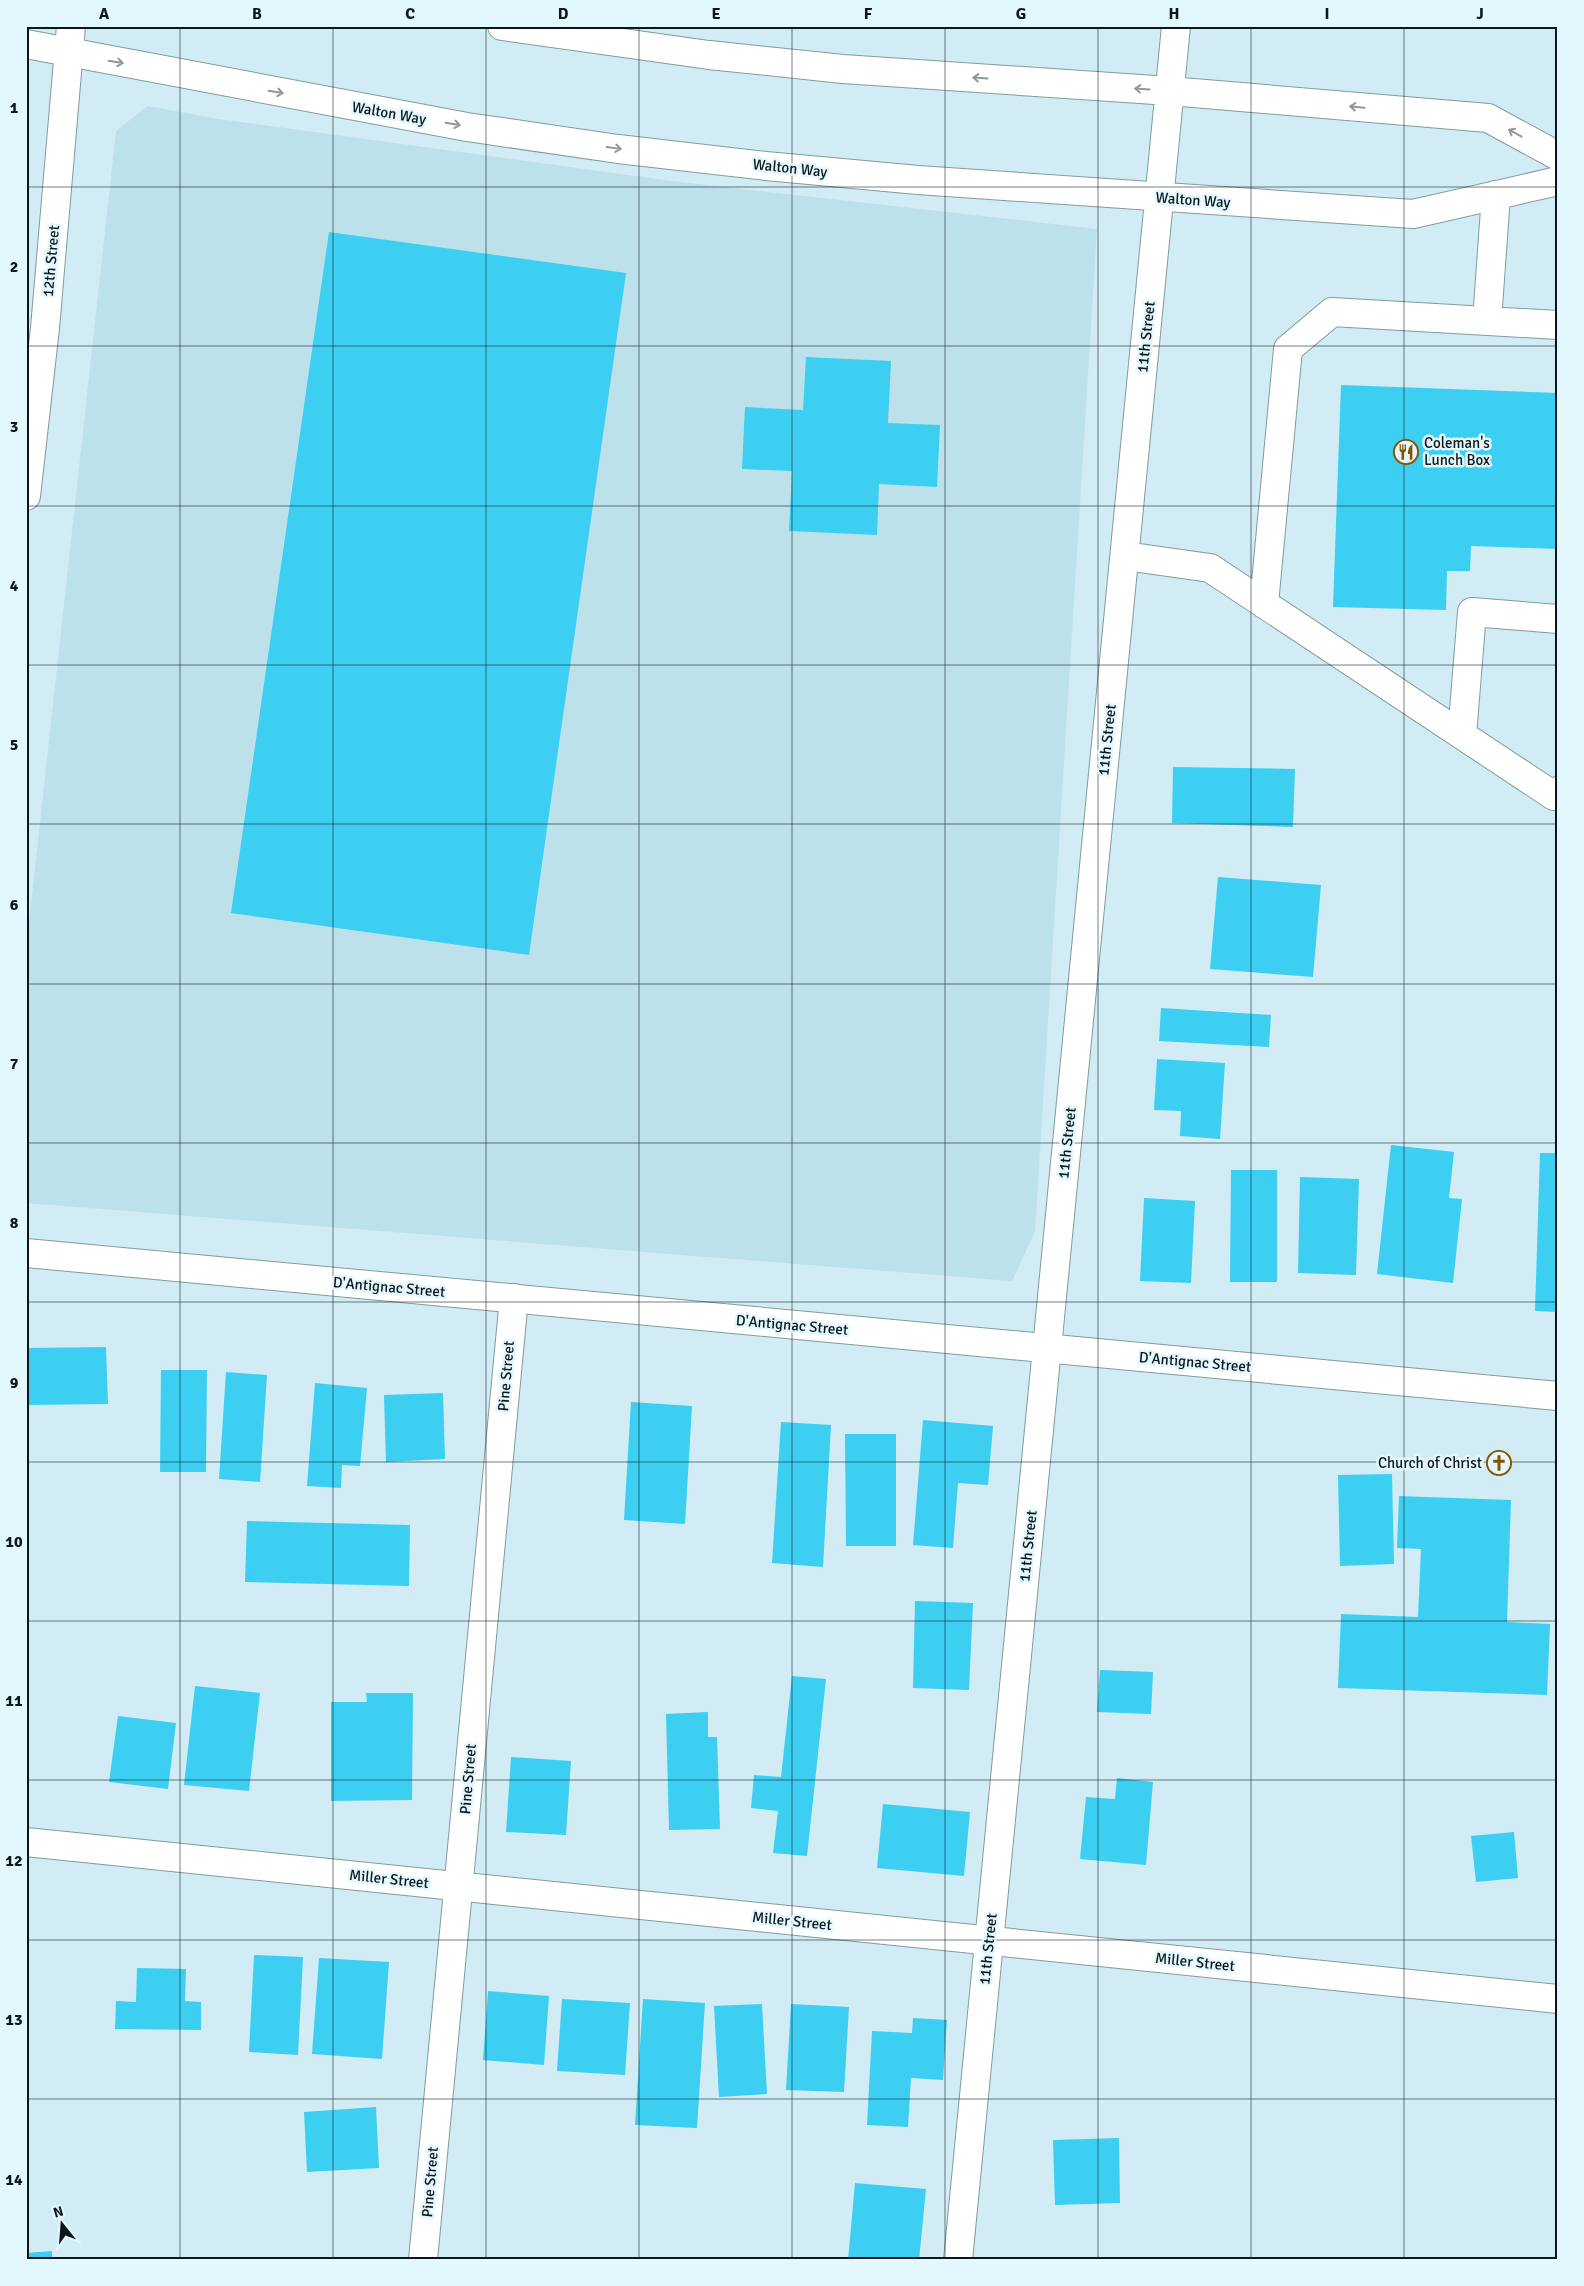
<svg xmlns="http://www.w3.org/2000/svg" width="1584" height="2286" viewBox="0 0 1584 2286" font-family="Signika,sans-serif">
	<rect width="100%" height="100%" fill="#d1ecf4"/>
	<path fill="#bde1eb" d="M 147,106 L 219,119 L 672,181 L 1097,229 L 1035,1232 L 1012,1281 L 26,1203 L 26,950 L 116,131 Z"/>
	<path fill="#3ccff1" d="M 329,232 L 626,273 L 529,955 L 231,913 Z
		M 806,357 L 891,361 L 888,423 L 940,425 L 937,487 L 879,484 L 877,535 L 789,531 L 792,471 L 742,469 L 745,407 L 803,410 Z
		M 1341,385 L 1558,393 L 1558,549 L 1471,546 L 1470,571 L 1447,571 L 1446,610 L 1333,607 Z
		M 1173,767 L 1295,769 L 1293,827 L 1172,823 Z
		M 1218,877 L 1321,885 L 1313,977 L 1210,969 Z
		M 1161,1008 L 1271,1015 L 1269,1047 L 1159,1041 Z
		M 1157,1059 L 1225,1063 L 1220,1139 L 1180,1136 L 1181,1111 L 1154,1110 Z
		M 1391,1145 L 1454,1152 L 1449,1198 L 1462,1199 L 1453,1283 L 1377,1274 Z
		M 1540,1153 L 1558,1153 L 1558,1312 L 1535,1311 Z
		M 1231,1170 L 1277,1170 L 1277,1282 L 1230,1282 Z
		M 1300,1177 L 1359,1179 L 1356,1275 L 1298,1273 Z
		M 1144,1198 L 1195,1201 L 1191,1283 L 1140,1281 Z
		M 106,1347 L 108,1404 L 26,1405 L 26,1348 Z
		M 161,1370 L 207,1370 L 206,1472 L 160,1472 Z
		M 226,1372 L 267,1375 L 260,1482 L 219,1479 Z
		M 315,1383 L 367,1388 L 360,1466 L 342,1465 L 341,1488 L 307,1486 Z
		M 443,1393 L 445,1459 L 386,1462 L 384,1395 Z
		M 631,1402 L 692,1406 L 685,1524 L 624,1520 Z
		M 923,1420 L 993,1426 L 988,1485 L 958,1483 L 953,1548 L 913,1545 Z
		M 781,1422 L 831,1425 L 823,1567 L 772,1563 Z
		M 845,1434 L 896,1434 L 896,1546 L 846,1546 Z
		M 1392,1474 L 1394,1564 L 1340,1566 L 1338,1475 Z
		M 1399,1496 L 1511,1500 L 1507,1622 L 1550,1624 L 1547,1695 L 1338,1688 L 1341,1614 L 1418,1617 L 1421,1549 L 1397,1548 Z
		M 247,1521 L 410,1525 L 409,1586 L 245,1582 Z
		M 915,1601 L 973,1603 L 969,1690 L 913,1688 Z
		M 1100,1670 L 1153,1672 L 1151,1714 L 1097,1712 Z
		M 792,1676 L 826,1679 L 807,1856 L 773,1853 L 778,1811 L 751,1808 L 754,1775 L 781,1777 Z
		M 195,1686 L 260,1693 L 249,1791 L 184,1785 Z
		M 366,1693 L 413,1693 L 412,1800 L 331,1801 L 331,1702 L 367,1702 Z
		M 708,1712 L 708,1737 L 717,1737 L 720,1829 L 669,1830 L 666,1714 Z
		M 118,1716 L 176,1723 L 168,1789 L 109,1782 Z
		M 511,1757 L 571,1761 L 566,1835 L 506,1832 Z
		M 1117,1778 L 1153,1782 L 1146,1865 L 1080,1859 L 1086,1797 L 1115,1799 Z
		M 883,1804 L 970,1812 L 964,1876 L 877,1868 Z
		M 1514,1832 L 1518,1878 L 1476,1882 L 1471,1836 Z
		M 254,1955 L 303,1957 L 298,2055 L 249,2052 Z
		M 319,1958 L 389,1962 L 382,2059 L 312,2054 Z
		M 137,1968 L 186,1969 L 185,2001 L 201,2002 L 201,2030 L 115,2029 L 116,2001 L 136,2002 Z
		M 488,1991 L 549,1996 L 544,2065 L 483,2060 Z
		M 562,1999 L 630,2003 L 625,2075 L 557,2071 Z
		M 643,1999 L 705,2003 L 697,2128 L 635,2125 Z
		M 762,2004 L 767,2094 L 719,2097 L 714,2006 Z
		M 791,2004 L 849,2007 L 844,2092 L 786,2090 Z
		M 913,2018 L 947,2020 L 943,2080 L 911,2078 L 908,2127 L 867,2125 L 872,2031 L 912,2033 Z
		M 376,2107 L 379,2168 L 307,2172 L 304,2112 Z
		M 1119,2138 L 1120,2203 L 1055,2205 L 1053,2140 Z
		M 855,2183 L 926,2189 L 919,2260 L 848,2260 Z
		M 52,2251 L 52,2260 L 26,2260 L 26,2253 Z"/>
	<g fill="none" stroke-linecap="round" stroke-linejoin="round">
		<defs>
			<path id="minor" d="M 1487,321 L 1496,195
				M 26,496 L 45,328 L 71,26
				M 1125,556 L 1210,568 L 1554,796 L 1558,791
				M 1264,604 L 1288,349 L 1332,312 L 1558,325
				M 1462,735 L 1472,612 L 1558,619
				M 26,1253 L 1558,1396
				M 26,1842 L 1558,1999
				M 423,2260 L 514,1298"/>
			<path id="major" d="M 502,26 L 709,55 L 843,69 L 1170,91 L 1488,118 L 1558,156
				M 26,44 L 467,127 L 618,149 L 766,166 L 918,180 L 1413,214 L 1558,181
				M 958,2260 L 1176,26"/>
		</defs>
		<use href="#minor" stroke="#819ba2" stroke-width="30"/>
		<use href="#major" stroke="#819ba2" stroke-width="30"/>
		<use href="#minor" stroke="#fff" stroke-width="28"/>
		<use href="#major" stroke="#fff" stroke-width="28"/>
	</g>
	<defs><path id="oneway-shaft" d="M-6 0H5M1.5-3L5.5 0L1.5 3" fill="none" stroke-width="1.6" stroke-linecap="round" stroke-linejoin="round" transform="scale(1.25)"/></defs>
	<g stroke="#929798">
		<use href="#oneway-shaft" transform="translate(116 62) rotate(10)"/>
		<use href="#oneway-shaft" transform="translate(980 78) rotate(-176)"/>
		<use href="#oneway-shaft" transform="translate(1142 89) rotate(-176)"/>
		<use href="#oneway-shaft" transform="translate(276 92) rotate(10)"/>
		<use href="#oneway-shaft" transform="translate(1357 107) rotate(-175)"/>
		<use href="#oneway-shaft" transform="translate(453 124) rotate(10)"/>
		<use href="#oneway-shaft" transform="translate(1515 133) rotate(-151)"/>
		<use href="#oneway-shaft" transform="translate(614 148) rotate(8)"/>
	</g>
	<path fill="none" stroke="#0d1719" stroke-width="1" stroke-opacity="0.55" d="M 180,26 L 180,2260M 333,26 L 333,2260M 486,26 L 486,2260M 639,26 L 639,2260M 792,26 L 792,2260M 945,26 L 945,2260M 1098,26 L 1098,2260M 1251,26 L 1251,2260M 1404,26 L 1404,2260M 26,187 L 1558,187M 26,346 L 1558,346M 26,506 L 1558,506M 26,665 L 1558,665M 26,824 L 1558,824M 26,984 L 1558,984M 26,1143 L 1558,1143M 26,1302 L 1558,1302M 26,1462 L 1558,1462M 26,1621 L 1558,1621M 26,1780 L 1558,1780M 26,1940 L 1558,1940M 26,2099 L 1558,2099"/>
	<defs>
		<symbol id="restaurant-ring" viewBox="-11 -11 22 22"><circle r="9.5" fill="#e2f8fe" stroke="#885300" stroke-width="1.5"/><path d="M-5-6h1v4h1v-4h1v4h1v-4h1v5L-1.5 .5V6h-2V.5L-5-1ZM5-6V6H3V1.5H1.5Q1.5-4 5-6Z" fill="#885300"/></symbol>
		<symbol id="church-ring" viewBox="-11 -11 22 22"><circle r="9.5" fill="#e2f8fe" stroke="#885300" stroke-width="1.5"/><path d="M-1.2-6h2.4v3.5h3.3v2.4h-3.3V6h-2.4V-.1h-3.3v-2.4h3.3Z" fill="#885300"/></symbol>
	</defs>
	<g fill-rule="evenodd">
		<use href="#restaurant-ring" x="1392" y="438" width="28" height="28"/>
		<use href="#church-ring" x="1485" y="1449" width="28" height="28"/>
	</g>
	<g text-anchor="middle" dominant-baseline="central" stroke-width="5" stroke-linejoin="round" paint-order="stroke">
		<g font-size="15" fill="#0d1719" stroke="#e2f8fe">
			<text transform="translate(389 113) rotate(10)">Walton Way</text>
			<text transform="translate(790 168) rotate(6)">Walton Way</text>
			<text transform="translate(1193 200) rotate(4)">Walton Way</text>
			<text transform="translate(51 261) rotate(-85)">12th Street</text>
			<text transform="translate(1146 337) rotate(-84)">11th Street</text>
			<text transform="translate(1107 740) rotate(-84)">11th Street</text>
			<text transform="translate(1067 1143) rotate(-84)">11th Street</text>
			<text transform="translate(389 1287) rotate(5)">D'Antignac Street</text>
			<text transform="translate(792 1325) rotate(5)">D'Antignac Street</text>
			<text transform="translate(1195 1362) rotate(5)">D'Antignac Street</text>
			<text transform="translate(506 1376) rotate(-85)">Pine Street</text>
			<text transform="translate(1028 1546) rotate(-84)">11th Street</text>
			<text transform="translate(468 1779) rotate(-85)">Pine Street</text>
			<text transform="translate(389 1879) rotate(6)">Miller Street</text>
			<text transform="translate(792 1921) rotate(6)">Miller Street</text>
			<text transform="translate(988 1949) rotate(-84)">11th Street</text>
			<text transform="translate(1195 1962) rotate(6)">Miller Street</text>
			<text transform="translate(430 2182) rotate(-85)">Pine Street</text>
		</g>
		<g font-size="15" fill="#0d1719" stroke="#e2f8fe" text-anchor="start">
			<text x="1424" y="443">Coleman's<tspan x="1424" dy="17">Lunch Box</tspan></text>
			<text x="1482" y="1463" text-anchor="end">Church of Christ</text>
		</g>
	</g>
	<rect width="1584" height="2286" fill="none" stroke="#e2f8fe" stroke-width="55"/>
	<g transform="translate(62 2224) rotate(343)" stroke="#e2f8fe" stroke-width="4" paint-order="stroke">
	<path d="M0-4L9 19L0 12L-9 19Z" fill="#0d1719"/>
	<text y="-8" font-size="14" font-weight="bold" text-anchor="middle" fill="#0d1719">N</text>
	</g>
	<rect x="28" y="28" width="1528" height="2230" fill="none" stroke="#0d1719" stroke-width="2"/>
	<g font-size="16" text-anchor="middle" font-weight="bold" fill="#0d1719">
		<text x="104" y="19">A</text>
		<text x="257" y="19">B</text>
		<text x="410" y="19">C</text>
		<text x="563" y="19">D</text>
		<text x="716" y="19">E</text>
		<text x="868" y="19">F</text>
		<text x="1021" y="19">G</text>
		<text x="1174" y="19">H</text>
		<text x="1327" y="19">I</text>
		<text x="1480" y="19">J</text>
		<text x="14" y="113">1</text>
		<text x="14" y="272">2</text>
		<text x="14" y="432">3</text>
		<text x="14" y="591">4</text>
		<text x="14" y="750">5</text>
		<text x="14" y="910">6</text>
		<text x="14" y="1069">7</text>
		<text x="14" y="1228">8</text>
		<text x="14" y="1388">9</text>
		<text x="14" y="1547">10</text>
		<text x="14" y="1706">11</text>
		<text x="14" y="1866">12</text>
		<text x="14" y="2025">13</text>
		<text x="14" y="2185">14</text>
	</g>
</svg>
